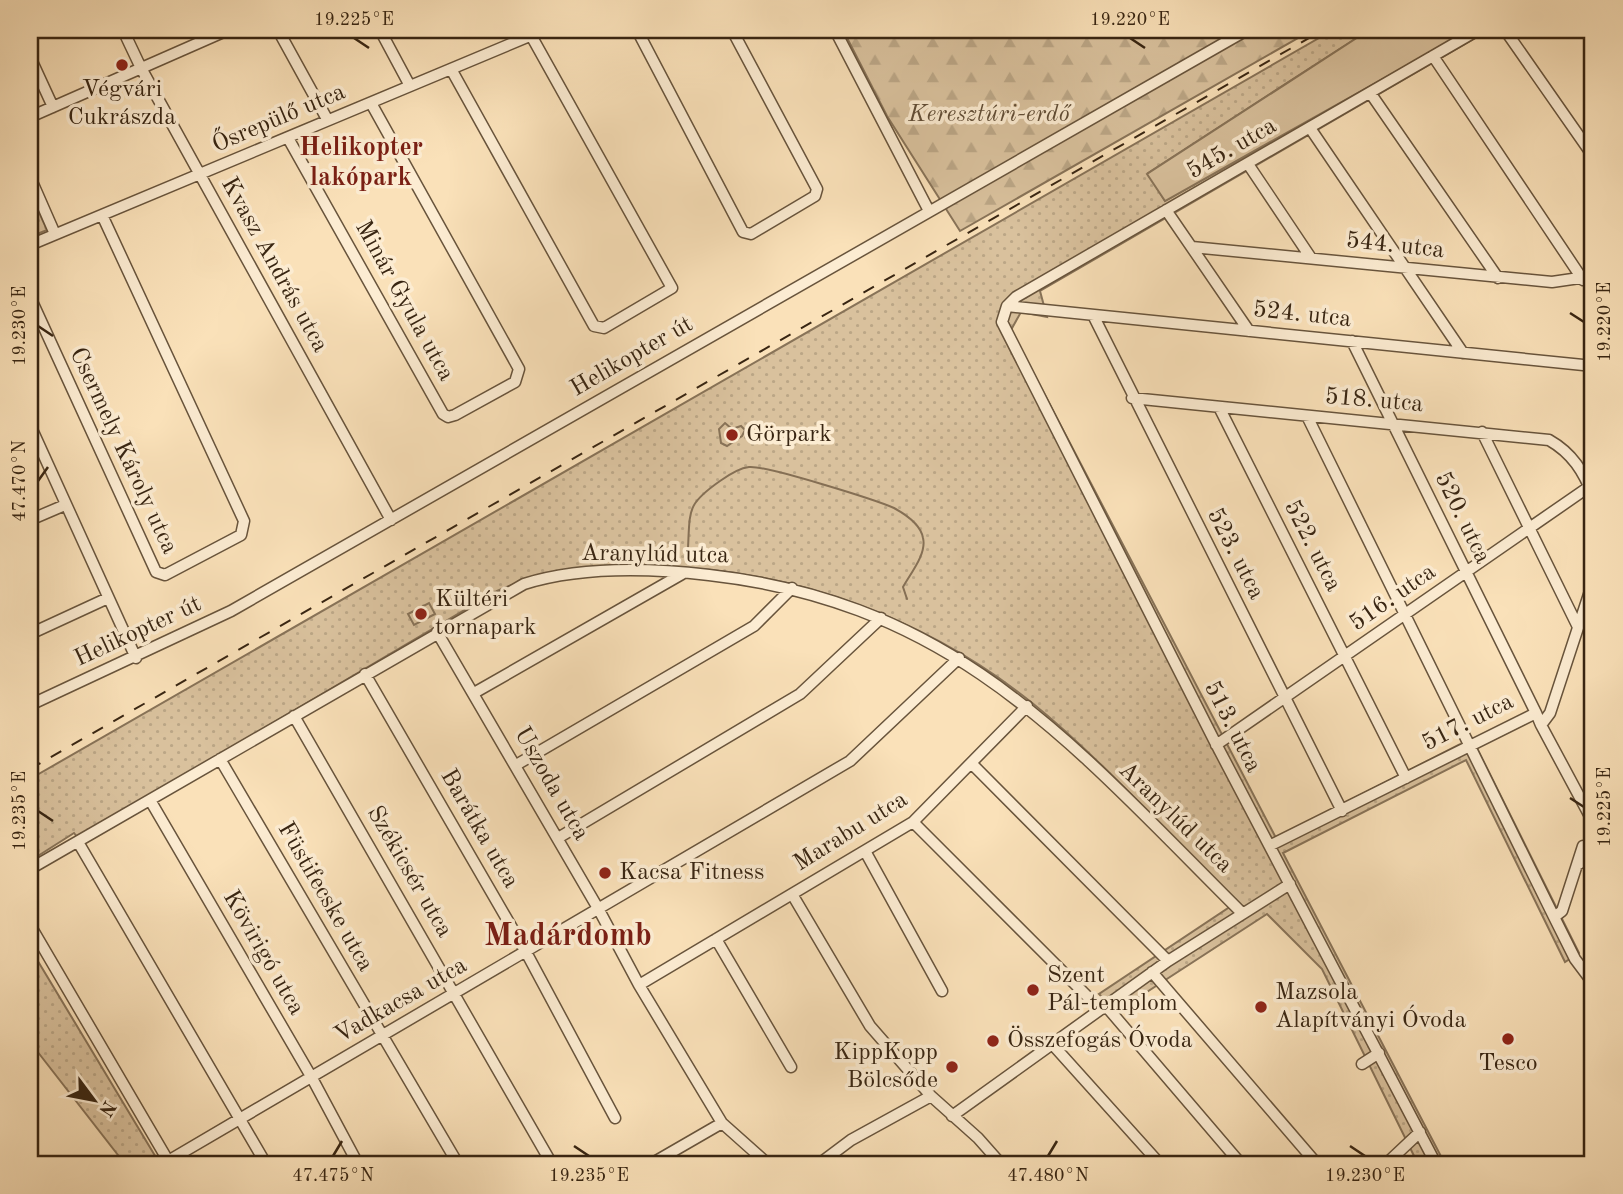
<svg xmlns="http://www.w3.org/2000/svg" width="1623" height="1194" viewBox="0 0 1623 1194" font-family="'Old Standard TT',serif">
	<defs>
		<pattern id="grass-dots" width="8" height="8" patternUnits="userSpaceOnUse" patternTransform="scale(1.75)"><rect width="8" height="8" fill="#d9c19d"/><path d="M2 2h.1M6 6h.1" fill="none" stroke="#bba686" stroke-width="1.8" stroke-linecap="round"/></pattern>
		<pattern id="forest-firs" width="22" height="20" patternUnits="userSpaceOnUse" patternTransform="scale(1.75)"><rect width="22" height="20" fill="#d9c19d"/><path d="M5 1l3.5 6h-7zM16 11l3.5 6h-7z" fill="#bba686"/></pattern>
	</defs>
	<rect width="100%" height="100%" fill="#fae1b9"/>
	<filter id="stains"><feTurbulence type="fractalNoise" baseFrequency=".00286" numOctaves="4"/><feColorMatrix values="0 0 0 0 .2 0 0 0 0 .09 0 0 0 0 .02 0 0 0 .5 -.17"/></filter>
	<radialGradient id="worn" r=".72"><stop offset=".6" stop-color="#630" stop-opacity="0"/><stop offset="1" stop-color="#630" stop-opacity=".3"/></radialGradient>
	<path fill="url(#grass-dots)" stroke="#887358" stroke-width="2" d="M 1333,30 L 1369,30 L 1148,173 L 1165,201 L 1470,30 L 1489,30 L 1040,291 L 1047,317 L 1021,312 L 1011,330 L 1276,838 L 1472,738 L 1579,953 L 1565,962 L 1466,760 L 1283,853 L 1445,1164 L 1418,1164 L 1322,969 L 1267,914 L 1116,1012 L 1099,994 L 1237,902 C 1170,837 1103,760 1031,702 C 927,619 791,568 658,567 C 599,566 552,566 497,591 L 78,838 L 74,833 L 30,861 L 30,779 Z
		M 30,192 L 47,230 L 30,237 Z
		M 30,948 L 160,1164 L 125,1164 L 30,1042 Z"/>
	<path fill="url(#forest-firs)" stroke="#887358" stroke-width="2" d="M 843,30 L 1312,30 L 960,231 L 887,116 Z"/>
	<path fill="#d9c19d" stroke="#887358" stroke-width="2" d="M 1369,30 L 1470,30 L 1165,201 L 1147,174 Z
		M 725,423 L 732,429 L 741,426 L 745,430 L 742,436 L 727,446 L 721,443 L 719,429 Z
		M 429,603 L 435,614 L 414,625 L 408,614 Z"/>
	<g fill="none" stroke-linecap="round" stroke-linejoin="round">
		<path stroke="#856f54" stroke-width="2" d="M 688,548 C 690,509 687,504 720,481 C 727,476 740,468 749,467 C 765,465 876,500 894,508 C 905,514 921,525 923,538 C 927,554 910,574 903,587 L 907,599"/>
		<defs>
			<path id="minor" d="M 123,30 L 141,68 L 391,520
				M 278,30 L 327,119
				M 380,30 L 410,86
				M 637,30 L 743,232 L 751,234 L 815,196 L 817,189 L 732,30
				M 835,30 L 929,211
				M 1505,30 L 1593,156
				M 1433,56 L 1583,280
				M 30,57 L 53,107
				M 451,69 L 594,326 L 604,328 L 672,288 L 528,30
				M 1371,94 L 1498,278
				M 30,117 L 228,30
				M 1310,128 L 1463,353
				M 288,138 L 443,414 L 448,417 L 455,415 L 515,382 L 519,369 L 371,103
				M 1248,164 L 1311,258
				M 30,177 L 55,234
				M 1166,210 L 1249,331
				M 30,245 L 544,30
				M 1192,247 L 1552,282 L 1593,276
				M 30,297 L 156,572 L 165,575 L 241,535 L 244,521 L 102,215
				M 1007,306 L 1593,366
				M 1093,315 L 1342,811
				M 1352,341 L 1536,713
				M 1132,398 L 1549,440 C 1572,453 1584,472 1593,496
				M 1219,407 L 1406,778
				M 1307,416 L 1554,917 L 1575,959 L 1593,983
				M 30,425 L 136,658
				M 1482,432 L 1578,627
				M 30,520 L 65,505
				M 437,632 L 599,910 L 639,985 L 722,1123 L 768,1164
				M 30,634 L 108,598
				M 365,674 L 526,952 L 615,1118
				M 474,693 L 682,574
				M 30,705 L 231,611 L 1247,30
				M 294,716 L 549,1159
				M 1541,725 L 1593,822 L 1593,841
				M 1216,745 L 1593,484
				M 220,759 L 458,1164
				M 972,764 L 1168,961
				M 516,765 L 754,626 L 792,588
				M 150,800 L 312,1078 L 358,1164
				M 913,822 L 1100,1009
				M 558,838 L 800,694 L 881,618
				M 78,842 L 266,1164
				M 1271,845 L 1536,713 L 1541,725 L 1550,713 L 1593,582
				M 865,851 L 942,991
				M 1577,865 L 1587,859 L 1593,860
				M 30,869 L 524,584 C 582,566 649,568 709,575 C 958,603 1075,747 1242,913
				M 792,894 L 870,1026 L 931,1096 L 978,1138 L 1001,1164
				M 1554,917 L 1562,911 L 1583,846
				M 30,925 L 170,1164
				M 716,939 L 791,1067
				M 1152,972 L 1317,1164
				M 639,985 L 913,822 L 1027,706
				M 1106,1006 L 1241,1164
				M 1053,1045 L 1160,1164
				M 1362,1064 L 1379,1053
				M 952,1116 L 1168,961 L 1290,884
				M 168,1161 L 850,761 L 959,658
				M 651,1164 L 722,1123
				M 819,1164 L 851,1140 L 931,1096
				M 1386,1164 L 1420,1132
				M 1436,1164 L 1215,742 L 1002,322 L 1007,306 L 1016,297 L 1478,30"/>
		</defs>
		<use href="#minor" stroke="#68543c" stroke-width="13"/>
		<use href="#minor" stroke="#fcecd2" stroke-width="10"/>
		<path stroke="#382512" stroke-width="2" stroke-dasharray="12 12" stroke-linecap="butt" d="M 30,769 L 1323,30"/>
	</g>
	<path fill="none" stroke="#382512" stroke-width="2.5" d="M 354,38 L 369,48M 1130,38 L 1145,48M 1570,313 L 1584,322M 38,326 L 53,336M 38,481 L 48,467M 1570,798 L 1584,807M 38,811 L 53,821M 574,1146 L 589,1156M 1350,1146 L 1365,1156M 333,1156 L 342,1141M 1048,1156 L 1057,1141"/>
	<g fill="#8f2418" stroke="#fcecd2" stroke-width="2.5">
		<circle cx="122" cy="65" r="7"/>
		<circle cx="732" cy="435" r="7"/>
		<circle cx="421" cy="614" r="7"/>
		<circle cx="605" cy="873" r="7"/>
		<circle cx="1033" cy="990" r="7"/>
		<circle cx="1261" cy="1007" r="7"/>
		<circle cx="1508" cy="1039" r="7"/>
		<circle cx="993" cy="1041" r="7"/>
		<circle cx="952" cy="1067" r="7"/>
	</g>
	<g text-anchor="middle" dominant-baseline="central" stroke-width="7" stroke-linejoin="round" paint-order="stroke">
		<g font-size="24" fill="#382512" stroke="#fcecd2" text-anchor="start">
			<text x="122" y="90" text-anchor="middle">Végvári<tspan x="122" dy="28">Cukrászda</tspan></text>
			<text x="746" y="435">Görpark</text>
			<text x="435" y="600">Kültéri<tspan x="435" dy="28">tornapark</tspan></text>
			<text x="619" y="873">Kacsa Fitness</text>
			<text x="1047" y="976">Szent<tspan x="1047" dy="28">Pál-templom</tspan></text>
			<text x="1275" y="993">Mazsola<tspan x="1275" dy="28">Alapítványi Óvoda</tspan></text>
			<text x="1007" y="1041">Összefogás Óvoda</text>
			<text x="938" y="1053" text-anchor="end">KippKopp<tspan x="938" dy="28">Bölcsőde</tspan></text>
			<text x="1508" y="1064" text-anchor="middle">Tesco</text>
		</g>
		<g font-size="24" font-style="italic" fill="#604c35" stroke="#fcecd2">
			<text x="989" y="115">Keresztúri-erdő</text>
		</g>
		<g font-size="24" fill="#382512" stroke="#fcecd2">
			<text transform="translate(279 119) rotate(-23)">Ősrepülő utca</text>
			<text transform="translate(1232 149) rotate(-30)">545. utca</text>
			<text transform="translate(1395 246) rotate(6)">544. utca</text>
			<text transform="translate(274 265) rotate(61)">Kvasz András utca</text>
			<text transform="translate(404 301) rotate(61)">Minár Gyula utca</text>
			<text transform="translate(1302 315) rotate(6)">524. utca</text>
			<text transform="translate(632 357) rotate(-30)">Helikopter út</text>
			<text transform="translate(1374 401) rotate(5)">518. utca</text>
			<text transform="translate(123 451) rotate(65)">Csermely Károly utca</text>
			<text transform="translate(1462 518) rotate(64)">520. utca</text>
			<text transform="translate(1312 546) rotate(63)">522. utca</text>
			<text transform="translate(1235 554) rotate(63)">523. utca</text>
			<text transform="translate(655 555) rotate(1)">Aranylúd utca</text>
			<text transform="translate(1393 598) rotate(-35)">516. utca</text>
			<text transform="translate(138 632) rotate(-25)">Helikopter út</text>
			<text transform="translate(1468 723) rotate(-27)">517. utca</text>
			<text transform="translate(1232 727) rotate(63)">513. utca</text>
			<text transform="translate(551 784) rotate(60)">Uszoda utca</text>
			<text transform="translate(1175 818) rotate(44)">Aranylúd utca</text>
			<text transform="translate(479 829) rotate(60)">Barátka utca</text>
			<text transform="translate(851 832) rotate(-32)">Marabu utca</text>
			<text transform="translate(409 872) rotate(60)">Székicsér utca</text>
			<text transform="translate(325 897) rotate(60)">Füstifecske utca</text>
			<text transform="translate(263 953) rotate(60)">Kövirigó utca</text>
			<text transform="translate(401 1001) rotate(-30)">Vadkacsa utca</text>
		</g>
		<g font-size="26" font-weight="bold" fill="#7a1f14" stroke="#fcecd2">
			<text x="361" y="148">Helikopter<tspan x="361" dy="30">lakópark</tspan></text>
		</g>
		<g font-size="32" font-weight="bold" fill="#7a1f14" stroke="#fcecd2">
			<text x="568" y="937">Madárdomb</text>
		</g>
	</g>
	<rect width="1623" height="1194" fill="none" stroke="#fae1b9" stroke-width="77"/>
	<g transform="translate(94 1100) rotate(122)" stroke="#fcecd2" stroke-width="5" paint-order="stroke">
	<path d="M0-5L12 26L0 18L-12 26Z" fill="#382512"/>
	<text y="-10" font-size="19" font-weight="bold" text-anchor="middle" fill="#382512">N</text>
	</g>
	<rect x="38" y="38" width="1546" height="1118" fill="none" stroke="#382512" stroke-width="2.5"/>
	<g font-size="18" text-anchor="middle" fill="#382512">
		<text x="354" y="25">19.225°E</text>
		<text x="1130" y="25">19.220°E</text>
		<text transform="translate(1604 322) rotate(-90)" y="6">19.220°E</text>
		<text transform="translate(19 326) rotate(-90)" y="6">19.230°E</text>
		<text transform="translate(19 481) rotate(-90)" y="6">47.470°N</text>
		<text transform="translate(1604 807) rotate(-90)" y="6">19.225°E</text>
		<text transform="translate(19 811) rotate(-90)" y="6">19.235°E</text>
		<text x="333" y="1181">47.475°N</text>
		<text x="589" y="1181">19.235°E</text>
		<text x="1048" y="1181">47.480°N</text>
		<text x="1365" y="1181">19.230°E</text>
	</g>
	<rect width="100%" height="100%" filter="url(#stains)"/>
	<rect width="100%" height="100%" fill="url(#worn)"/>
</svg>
